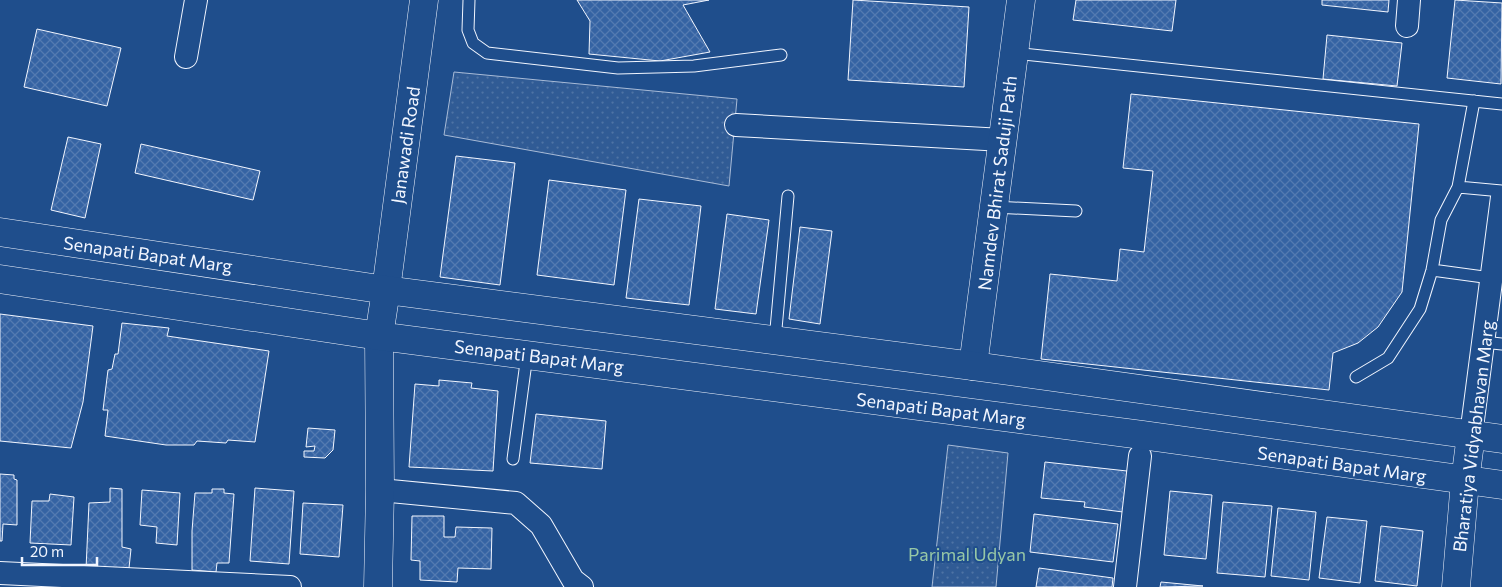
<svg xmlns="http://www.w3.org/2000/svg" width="1502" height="587" viewBox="0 0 1502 587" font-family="Commissioner,sans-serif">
	<defs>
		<pattern id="park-dots" width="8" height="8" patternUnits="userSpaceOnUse" patternTransform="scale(1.25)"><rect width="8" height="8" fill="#305b95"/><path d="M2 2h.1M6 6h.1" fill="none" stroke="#4e73a5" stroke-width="1.8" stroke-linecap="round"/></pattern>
		<pattern id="building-cross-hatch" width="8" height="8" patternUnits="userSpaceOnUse" patternTransform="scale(1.25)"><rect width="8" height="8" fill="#3563a3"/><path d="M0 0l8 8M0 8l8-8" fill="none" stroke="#537ab1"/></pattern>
	</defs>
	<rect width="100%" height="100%" fill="#1f4e8c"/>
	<path fill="url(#park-dots)" stroke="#a8bbd7" d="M 454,72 L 737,99 L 729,186 L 444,135 Z
		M 948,445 L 1008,453 L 996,587 L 932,587 Z"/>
	<path fill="url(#building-cross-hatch)" stroke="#f2f6ff" d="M 577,0 L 709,0 L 683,5 L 710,52 L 660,61 L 589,54 L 590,21 Z
		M 853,0 L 969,7 L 964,87 L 848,80 Z
		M 1076,0 L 1176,0 L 1172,31 L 1073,20 Z
		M 1322,0 L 1389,0 L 1388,12 L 1322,5 Z
		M 1455,0 L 1502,3 L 1501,84 L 1447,78 Z
		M 37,29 L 121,48 L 107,106 L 24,87 Z
		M 1327,35 L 1402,43 L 1397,86 L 1323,79 Z
		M 1131,94 L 1419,124 L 1402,292 L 1378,327 L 1358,343 L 1333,353 L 1329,390 L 1041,359 L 1050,274 L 1117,281 L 1120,249 L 1144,252 L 1153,171 L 1123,168 Z
		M 68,137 L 101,144 L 85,218 L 51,210 Z
		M 141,144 L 260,171 L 253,200 L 135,173 Z
		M 456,156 L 515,163 L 500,285 L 440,277 Z
		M 549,180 L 626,190 L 614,285 L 537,275 Z
		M 639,199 L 701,206 L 689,305 L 626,298 Z
		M 727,214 L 769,220 L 756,314 L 715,309 Z
		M 800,227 L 832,231 L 820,324 L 789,319 Z
		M 0,314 L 93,326 L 83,402 L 71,448 L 0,441 Z
		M 122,323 L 169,328 L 167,336 L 269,351 L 255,442 L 228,440 L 226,443 L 197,441 L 194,445 L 166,445 L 105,436 L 108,410 L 103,410 L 108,370 L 112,369 L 115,354 L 118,354 Z
		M 439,380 L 472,383 L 471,388 L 498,391 L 493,471 L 409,467 L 415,384 L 439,386 Z
		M 536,414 L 606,421 L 602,469 L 530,463 Z
		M 308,428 L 335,430 L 333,450 L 325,458 L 304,457 L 304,451 L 314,451 L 315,446 L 306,447 Z
		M 1045,462 L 1127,471 L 1123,512 L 1084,507 L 1085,502 L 1041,498 Z
		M 0,474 L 14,475 L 14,479 L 17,480 L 17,525 L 3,524 L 2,541 L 0,541 Z
		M 110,488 L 122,489 L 122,547 L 131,549 L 129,568 L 86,569 L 89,503 L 110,502 Z
		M 255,488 L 294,491 L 289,564 L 250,561 Z
		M 212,489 L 224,489 L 224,493 L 234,494 L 229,563 L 217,563 L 216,572 L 192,570 L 192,531 L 195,493 L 212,493 Z
		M 142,490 L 180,493 L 177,545 L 156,543 L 157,527 L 140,525 Z
		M 1170,491 L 1212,495 L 1206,559 L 1164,555 Z
		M 50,494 L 74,497 L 71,545 L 30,543 L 32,501 L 49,501 Z
		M 1223,502 L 1272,506 L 1265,577 L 1217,573 Z
		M 303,503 L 343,505 L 339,557 L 300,554 Z
		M 1278,508 L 1316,512 L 1309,580 L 1271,576 Z
		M 1034,514 L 1118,524 L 1113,562 L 1030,552 Z
		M 412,516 L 444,516 L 444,537 L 455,537 L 456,527 L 492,528 L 491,569 L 458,568 L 457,582 L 420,580 L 420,561 L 411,560 Z
		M 1327,517 L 1367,521 L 1360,583 L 1319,578 Z
		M 1381,526 L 1423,531 L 1417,586 L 1375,581 Z
		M 1039,568 L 1113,578 L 1112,587 L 1036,587 Z
		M 1161,582 L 1203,586 L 1160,587 Z"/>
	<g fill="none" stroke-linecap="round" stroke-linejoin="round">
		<defs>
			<path id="service" d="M 469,0 L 468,30 L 473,43 L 487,53 L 618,68 L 694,66 L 781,55
				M 1014,53 L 1502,104
				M 1458,187 L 1474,101
				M 994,207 L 1076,211
				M 1432,270 L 1491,278
				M 775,340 L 788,196
				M 1483,342 L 1502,344
				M 1356,377 L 1388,358 L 1420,309 L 1432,270 L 1441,220 L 1458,187 L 1502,191
				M 513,459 L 527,355"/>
			<path id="minor" d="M 1407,26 L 1409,0
				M 186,57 L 196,0
				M 736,125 L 1003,140
				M 1471,435 L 1502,197
				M 380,490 L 516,503 L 541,525 L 573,580 L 582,587
				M 0,573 L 290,587
				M 1125,587 L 1140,456"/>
			<path id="tertiary" d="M 386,290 L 424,0
				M 973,366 L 1021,0
				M 1456,587 L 1465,481 L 1471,435"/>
			<path id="secondary" d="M 378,587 L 380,490 L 379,336"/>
			<path id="primary" d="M 0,232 L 386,290 L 973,366 L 1502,439
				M 0,279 L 379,336 L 1142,435 L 1502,485
				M 379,336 L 386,290"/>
		</defs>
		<use href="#service" stroke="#f2f6ff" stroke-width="13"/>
		<use href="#minor" stroke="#f2f6ff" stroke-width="24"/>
		<use href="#tertiary" stroke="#f2f6ff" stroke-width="29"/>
		<use href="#secondary" stroke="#f2f6ff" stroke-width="29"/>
		<use href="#primary" stroke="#f2f6ff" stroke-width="29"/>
		<use href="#service" stroke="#1f4e8c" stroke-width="11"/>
		<use href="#minor" stroke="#1f4e8c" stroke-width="22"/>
		<use href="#tertiary" stroke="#1f4e8c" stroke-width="28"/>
		<use href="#secondary" stroke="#1f4e8c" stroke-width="28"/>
		<use href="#primary" stroke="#1f4e8c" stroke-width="28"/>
	</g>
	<g text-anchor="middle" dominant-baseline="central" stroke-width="4" stroke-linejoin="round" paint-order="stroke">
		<g font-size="18" fill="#f2f6ff" stroke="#1f4e8c">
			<text transform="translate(405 145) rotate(-82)">Janawadi Road</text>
			<text transform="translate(997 183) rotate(-83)">Namdev Bhirat Saduji Path</text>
			<text transform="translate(148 254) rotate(8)">Senapati Bapat Marg</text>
			<text transform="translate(539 356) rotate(7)">Senapati Bapat Marg</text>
			<text transform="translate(941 409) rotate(7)">Senapati Bapat Marg</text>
			<text transform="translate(1473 436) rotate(-83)">Bharatiya Vidyabhavan Marg</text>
			<text transform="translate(1342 464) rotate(8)">Senapati Bapat Marg</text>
		</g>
		<g font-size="18" fill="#97c8a6" stroke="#1f4e8c">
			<text x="967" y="554">Parimal Udyan</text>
		</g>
	</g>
	<path d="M22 557v8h75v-8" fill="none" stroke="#f2f6ff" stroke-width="2.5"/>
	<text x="30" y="557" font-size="15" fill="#f2f6ff" stroke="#1f4e8c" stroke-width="4" paint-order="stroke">20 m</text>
</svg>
